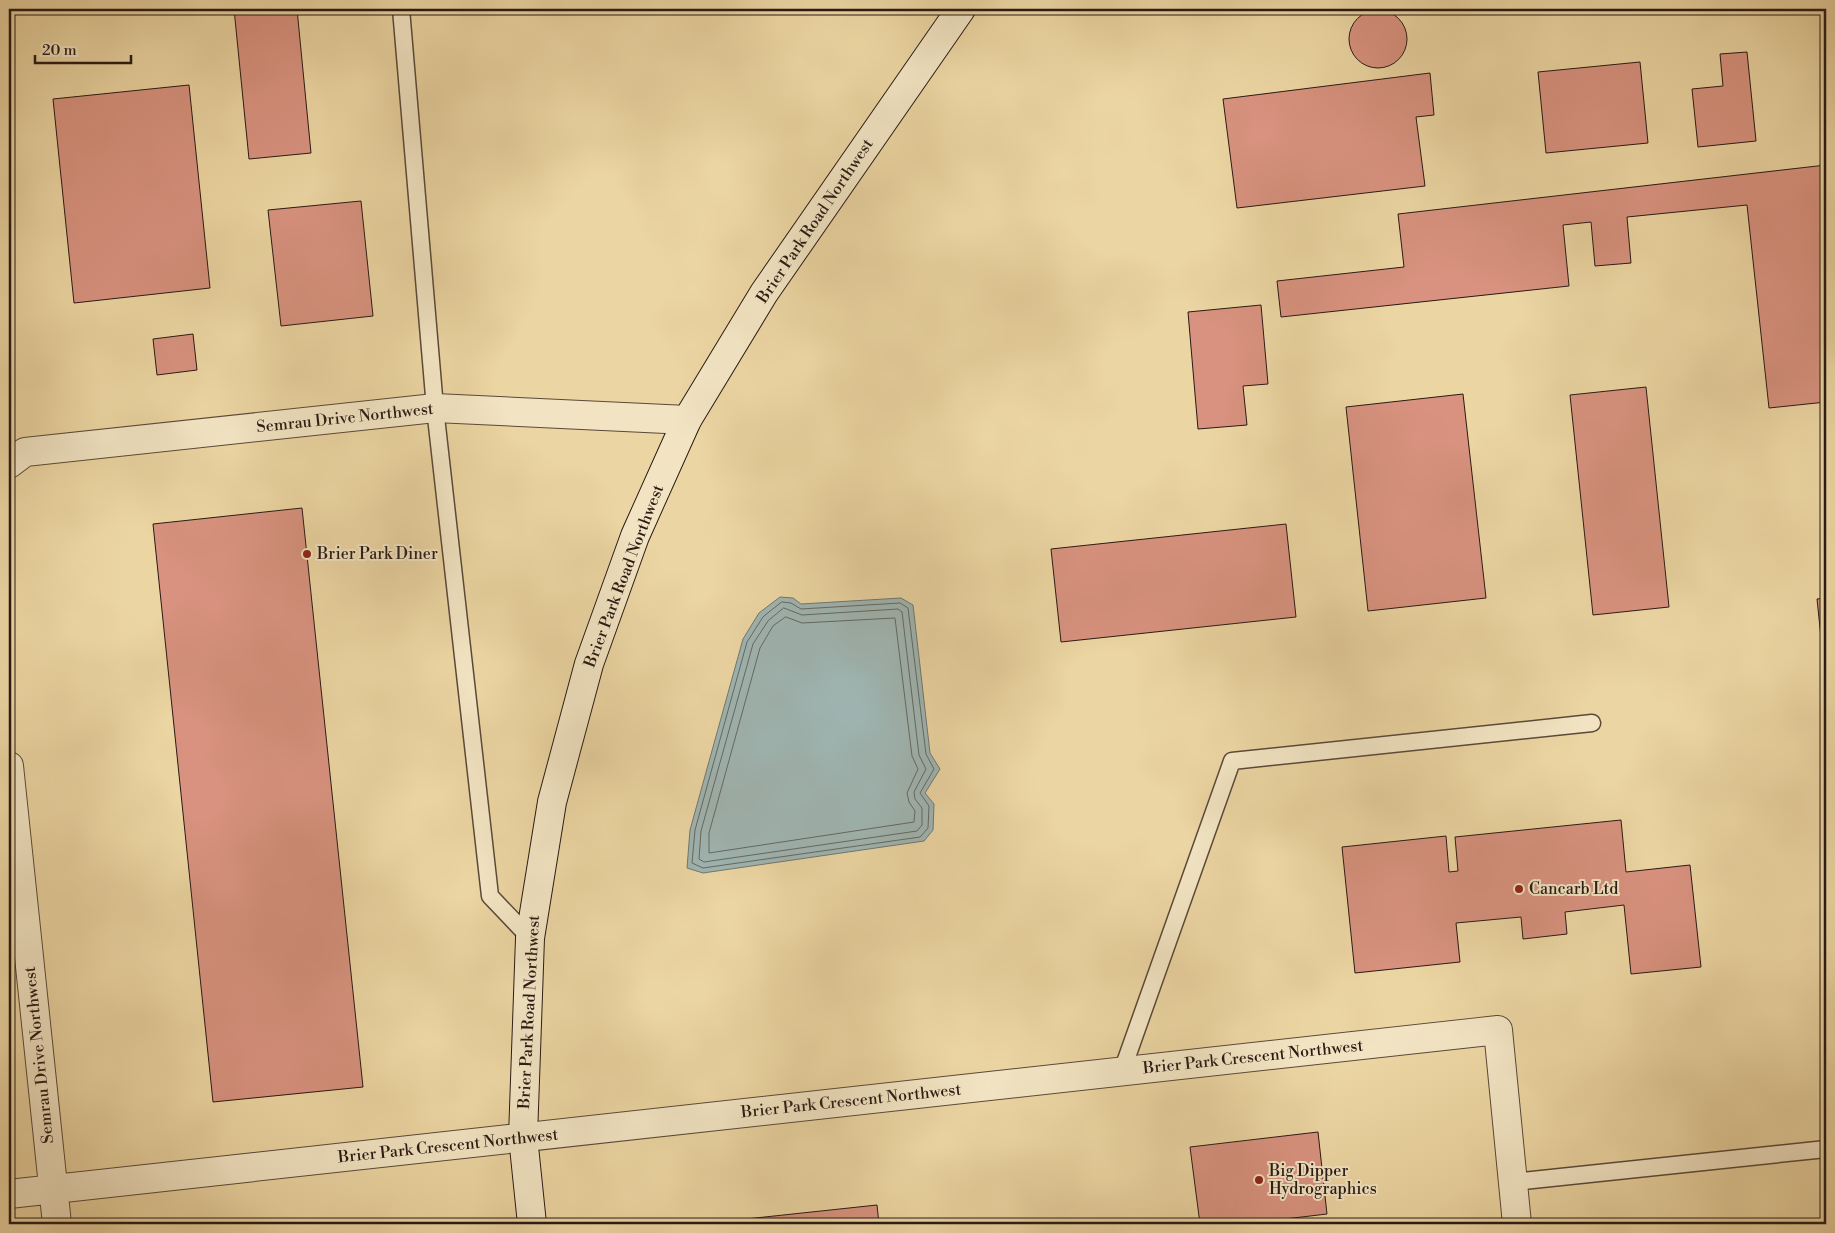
<svg xmlns="http://www.w3.org/2000/svg" width="1835" height="1233" viewBox="0 0 1835 1233" font-family="'Libre Bodoni',serif">
	<rect width="100%" height="100%" fill="#ebd5a2"/>
	<filter id="stains"><feTurbulence type="fractalNoise" baseFrequency=".004" numOctaves="4"/><feColorMatrix values="0 0 0 0 .2 0 0 0 0 .09 0 0 0 0 .02 0 0 0 .5 -.17"/></filter>
	<radialGradient id="worn" r=".72"><stop offset=".6" stop-color="#630" stop-opacity="0"/><stop offset="1" stop-color="#630" stop-opacity=".3"/></radialGradient>
	<path fill="#9fb5b2" stroke="#707773" d="M 780,597 L 793,598 L 801,604 L 901,598 L 913,605 L 930,753 L 940,769 L 925,793 L 934,804 L 933,830 L 924,841 L 703,873 L 687,868 L 690,830 L 743,639 L 759,613 Z"/>
	<g fill="none" stroke-linecap="round" stroke-linejoin="round">
		<path stroke="#646863" stroke-width="1" d="M 782,602 L 791,603 L 801,609 L 900,603 L 908,608 L 926,754 L 934,769 L 920,793 L 929,806 L 928,828 L 920,837 L 703,868 L 692,863 L 695,830 L 747,642 L 763,617 Z
			M 784,608 L 802,615 L 898,609 L 902,612 L 919,755 L 926,769 L 914,792 L 915,799 L 922,808 L 922,825 L 917,831 L 704,862 L 699,859 L 701,831 L 753,644 L 768,621 Z
			M 786,617 L 802,623 L 895,618 L 912,756 L 918,769 L 907,793 L 909,802 L 915,811 L 914,822 L 709,853 L 709,833 L 760,648 L 773,626 Z"/>
	</g>
	<path fill="#d8927f" stroke="#291a14" d="M 234,9 L 297,9 L 311,153 L 249,159 Z
		M1349 39a29 29 0 1 1 58 0a29 29 0 1 1-58 0Z
		M 1747,52 L 1756,141 L 1698,147 L 1692,89 L 1723,86 L 1720,54 Z
		M 1640,62 L 1648,143 L 1546,153 L 1538,72 Z
		M 1430,73 L 1434,115 L 1416,117 L 1425,186 L 1237,208 L 1223,99 Z
		M 189,85 L 210,288 L 74,303 L 53,99 Z
		M 1826,165 L 1826,402 L 1769,408 L 1747,205 L 1627,217 L 1631,263 L 1595,266 L 1591,222 L 1563,225 L 1569,286 L 1281,317 L 1277,281 L 1404,267 L 1398,214 Z
		M 361,201 L 373,316 L 281,326 L 268,210 Z
		M 1261,305 L 1268,384 L 1243,386 L 1247,425 L 1198,429 L 1188,312 Z
		M 193,334 L 197,370 L 157,375 L 153,339 Z
		M 1646,387 L 1669,607 L 1593,615 L 1570,395 Z
		M 1463,394 L 1486,598 L 1368,611 L 1346,407 Z
		M 302,508 L 363,1087 L 213,1102 L 153,524 Z
		M 1286,524 L 1296,617 L 1061,642 L 1051,549 Z
		M 1826,598 L 1826,685 L 1817,599 Z
		M 1621,820 L 1626,872 L 1690,865 L 1701,967 L 1631,974 L 1624,905 L 1565,912 L 1567,934 L 1523,939 L 1521,917 L 1456,923 L 1460,962 L 1355,973 L 1342,847 L 1446,836 L 1449,872 L 1458,871 L 1455,837 Z
		M 1318,1132 L 1327,1214 L 1243,1224 L 1200,1224 L 1190,1147 Z
		M 877,1205 L 879,1224 L 747,1224 L 746,1219 Z"/>
	<g fill="none" stroke-linecap="round" stroke-linejoin="round">
		<defs>
			<path id="lane" d="M 401,9 L 435,408 L 490,896 L 530,938
				M 1122,1071 L 1232,761 L 1592,723
				M 1513,1182 L 1826,1149"/>
			<path id="street" d="M 9,464 L 25,452 L 435,408 L 687,420
				M 9,766 L 57,1224
				M 9,1194 L 1498,1030 L 1517,1224"/>
			<path id="secondary" d="M 532,1224 L 523,1137 L 530,938 L 552,802 L 589,664 L 635,536 L 687,420 L 764,293 L 961,9"/>
		</defs>
		<use href="#lane" stroke="#5a4938" stroke-width="19"/>
		<use href="#street" stroke="#5a4938" stroke-width="30"/>
		<use href="#secondary" stroke="#291a14" stroke-width="30"/>
		<use href="#lane" stroke="#f2e4c3" stroke-width="16"/>
		<use href="#street" stroke="#f2e4c3" stroke-width="28"/>
		<use href="#secondary" stroke="#f2e4c3" stroke-width="28"/>
	</g>
	<g fill="#8f2418" stroke="#f2e4c3" stroke-width="2">
		<circle cx="307" cy="554" r="5"/>
		<circle cx="1519" cy="889" r="5"/>
		<circle cx="1259" cy="1180" r="5"/>
	</g>
	<g text-anchor="middle" dominant-baseline="central" stroke-width="4" stroke-linejoin="round" paint-order="stroke">
		<g font-size="16" fill="#291a14" stroke="#f2e4c3">
			<text transform="translate(815 221) rotate(-56)">Brier Park Road Northwest</text>
			<text transform="translate(345 418) rotate(-6)">Semrau Drive Northwest</text>
			<text transform="translate(624 576) rotate(-69)">Brier Park Road Northwest</text>
			<text transform="translate(529 1012) rotate(-87)">Brier Park Road Northwest</text>
			<text transform="translate(39 1055) rotate(-96)">Semrau Drive Northwest</text>
			<text transform="translate(1253 1057) rotate(-6)">Brier Park Crescent Northwest</text>
			<text transform="translate(851 1101) rotate(-6)">Brier Park Crescent Northwest</text>
			<text transform="translate(448 1146) rotate(-6)">Brier Park Crescent Northwest</text>
		</g>
		<g font-size="16" fill="#291a14" stroke="#f2e4c3" text-anchor="start">
			<text x="317" y="554">Brier Park Diner</text>
			<text x="1529" y="889">Cancarb Ltd</text>
			<text x="1269" y="1171">Big Dipper<tspan x="1269" dy="18">Hydrographics</tspan></text>
		</g>
	</g>
	<rect width="1835" height="1233" fill="none" stroke="#ebd5a2" stroke-width="30"/>
	<rect x="10" y="10" width="1815" height="1213" fill="none" stroke="#291a14" stroke-width="2.5"/>
	<rect x="15" y="15" width="1805" height="1203" fill="none" stroke="#291a14"/>
	<path d="M35 55v8h96v-8" fill="none" stroke="#291a14" stroke-width="2.5"/>
	<text x="42" y="55" font-size="15" fill="#291a14" stroke="#f2e4c3" stroke-width="4" paint-order="stroke">20 m</text>
	<rect width="100%" height="100%" filter="url(#stains)"/>
	<rect width="100%" height="100%" fill="url(#worn)"/>
</svg>
